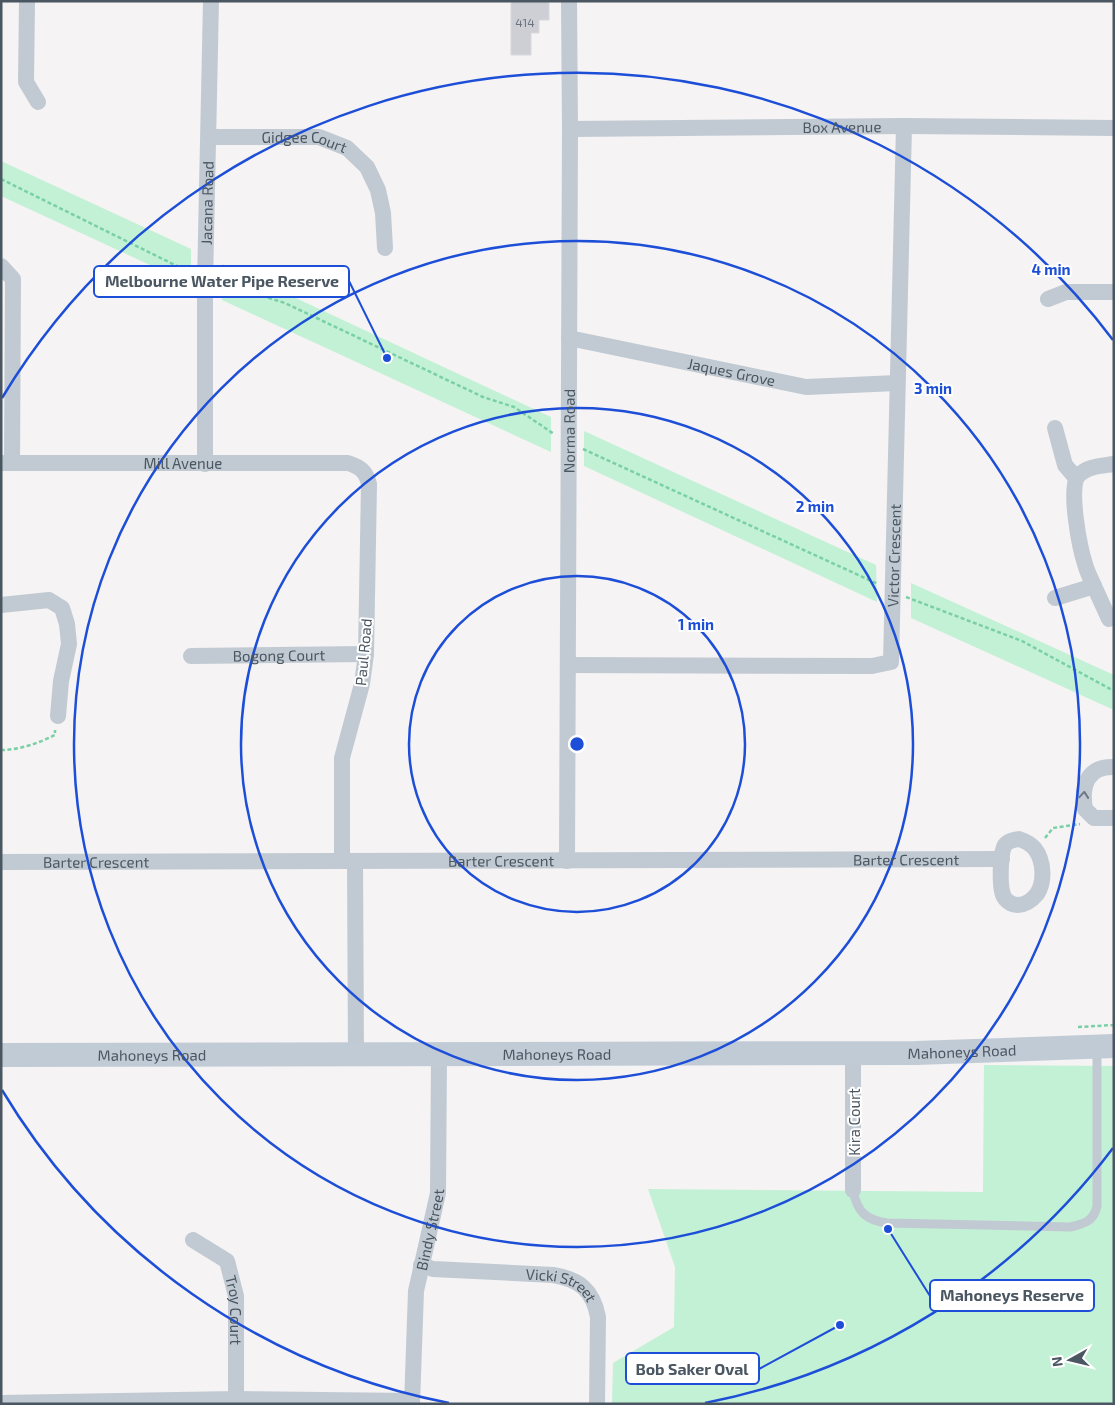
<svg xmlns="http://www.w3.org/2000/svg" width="1115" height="1405" viewBox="0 0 1115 1405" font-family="'Exo 2',sans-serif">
	<rect width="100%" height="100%" fill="#f5f3f3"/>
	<path fill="#c3f1d5" d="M 1,161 L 191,249 L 191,284 L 1,196 Z
		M 223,264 L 551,417 L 551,452 L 222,300 Z
		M 584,431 L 876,565 L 877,602 L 584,466 Z
		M 911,583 L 1114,675 L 1114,710 L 911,618 Z
		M 984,1065 L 1114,1066 L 1114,1404 L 612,1404 L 613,1363 L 674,1327 L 675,1267 L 648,1189 L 983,1192 Z"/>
	<path fill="#cdcfd5" stroke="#d7d9de" d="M 511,1 L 549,1 L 549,20 L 539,20 L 539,33 L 531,33 L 531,55 L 511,55 Z"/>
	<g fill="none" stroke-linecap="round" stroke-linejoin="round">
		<path stroke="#7ad0a6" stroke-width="2.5" stroke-dasharray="4 2.5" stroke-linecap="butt" d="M 1,179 L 191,273
			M 218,285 L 230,286 L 285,303 L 483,397 L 514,407 L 554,434
			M 583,449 L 878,584
			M 906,597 L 1022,641 L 1114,691
			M 1,750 C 19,750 39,743 55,735 L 55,730
			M 1045,838 L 1053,828 L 1080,824
			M 1078,1027 L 1114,1025"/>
		<path stroke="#c1cad2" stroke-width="9" d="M 853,1190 C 857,1212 866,1220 887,1223 L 1070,1227 C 1084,1224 1094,1221 1097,1206 L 1097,1049"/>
		<g stroke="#c1cad2" stroke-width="16">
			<path d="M 27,1 L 26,82 L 38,102"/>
			<path id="s1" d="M 570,129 L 904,126 L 1114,128"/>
			<path id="s2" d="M 209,137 L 319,137 L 347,148 L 367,167 L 378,190 L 383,213 L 385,248"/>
			<path d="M 1,266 L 13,279 L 12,463"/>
			<path d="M 1048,299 L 1066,292 L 1114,292"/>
			<path id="s3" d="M 569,338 L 806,387 L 897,383"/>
			<path d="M 1055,428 L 1065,465 L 1076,478"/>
			<path id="s4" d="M 1,463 L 348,463 C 360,467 366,471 369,484 L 366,654 L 362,684 L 342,758 L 342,861"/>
			<path id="s5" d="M 205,464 L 205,283 L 211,1"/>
			<path d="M 1094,586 C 1091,579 1087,572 1085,564 C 1080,549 1068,488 1078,476 C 1087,466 1101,466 1114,464"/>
			<path d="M 1055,598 L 1094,586 L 1109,619"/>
			<path d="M 1,605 L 49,600 L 62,608 L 67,624 L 69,644 L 61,681 L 58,716"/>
			<path id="s6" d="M 191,656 L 366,654"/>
			<path id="s7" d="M 568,665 L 872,666 L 891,662 L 904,126"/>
			<path d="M 1114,767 C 1087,766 1081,786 1085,809 L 1094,818 L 1114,818"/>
			<path d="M 1019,839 C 1025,841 1031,844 1035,849 C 1044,861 1045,882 1037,894 C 1032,900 1026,905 1018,905 C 1010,905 1003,899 1002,891 C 1000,882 1000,852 1005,845 C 1009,840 1014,840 1019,839 Z"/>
			<path d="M 355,861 L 356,1055"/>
			<path id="s8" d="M 567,861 L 570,129 L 569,1"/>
			<path id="s9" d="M 1,862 L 1002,859"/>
			<path d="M 853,1190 L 853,1053"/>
			<path id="s10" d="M 193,1240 L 227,1261 L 236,1296 L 236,1399"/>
			<path id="s11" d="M 421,1265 L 433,1269 L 553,1275 C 579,1279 593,1290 598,1317 L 597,1404"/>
			<path d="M 1,1403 L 236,1399 L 412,1401"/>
			<path id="s12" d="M 412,1404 L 416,1291 L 438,1193 L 439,1055"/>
		</g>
		<path stroke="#c1cbd6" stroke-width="24" id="s13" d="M 1,1055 L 916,1053 L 1114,1046"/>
	</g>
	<defs><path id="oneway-chevron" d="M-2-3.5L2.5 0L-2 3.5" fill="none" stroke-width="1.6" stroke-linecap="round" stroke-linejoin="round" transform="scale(1.25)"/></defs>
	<use stroke="#6e7983" href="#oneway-chevron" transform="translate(1084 795) rotate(-85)"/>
	<g fill="none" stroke="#1d4ed8" stroke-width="2.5">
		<circle cx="577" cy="744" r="168"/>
		<circle cx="577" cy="744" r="336"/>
		<circle cx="577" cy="744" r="503"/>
		<path d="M1113 1148A671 671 0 0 1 705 1403M449 1403A671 671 0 0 1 2 1090M2 398A671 671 0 0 1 1113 340"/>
	</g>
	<g text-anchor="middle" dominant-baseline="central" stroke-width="4" stroke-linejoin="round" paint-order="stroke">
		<g font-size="12" fill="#6b747e">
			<text x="525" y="22">414</text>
		</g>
		<g font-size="15" fill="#4a5661" stroke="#fff">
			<text stroke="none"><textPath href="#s1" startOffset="272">Box Avenue</textPath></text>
			<text stroke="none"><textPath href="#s2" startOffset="96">Gidgee Court</textPath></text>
			<text stroke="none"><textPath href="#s5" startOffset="261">Jacana Road</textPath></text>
			<text stroke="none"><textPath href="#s3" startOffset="166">Jaques Grove</textPath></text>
			<text stroke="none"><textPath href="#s8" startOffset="430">Norma Road</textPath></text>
			<text stroke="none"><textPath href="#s4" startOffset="182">Mill Avenue</textPath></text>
			<text stroke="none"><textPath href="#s7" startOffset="430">Victor Crescent</textPath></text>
			<text transform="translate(363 652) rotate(-85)">Paul Road</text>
			<text stroke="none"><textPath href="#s6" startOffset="88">Bogong Court</textPath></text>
			<text stroke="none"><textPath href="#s9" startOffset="905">Barter Crescent</textPath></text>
			<text stroke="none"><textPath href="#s9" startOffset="95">Barter Crescent</textPath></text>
			<text stroke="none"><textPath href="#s9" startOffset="500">Barter Crescent</textPath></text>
			<text stroke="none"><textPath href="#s13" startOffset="961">Mahoneys Road</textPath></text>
			<text stroke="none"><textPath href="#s13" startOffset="556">Mahoneys Road</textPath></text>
			<text stroke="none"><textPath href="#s13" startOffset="151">Mahoneys Road</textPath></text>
			<text transform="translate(854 1122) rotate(-90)">Kira Court</text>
			<text stroke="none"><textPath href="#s12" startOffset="176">Bindy Street</textPath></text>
			<text stroke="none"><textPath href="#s11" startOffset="144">Vicki Street</textPath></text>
			<text stroke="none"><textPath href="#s10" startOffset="90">Troy Court</textPath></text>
		</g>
	</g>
	<circle cx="577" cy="744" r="8" fill="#1d4ed8" stroke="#fff" stroke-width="2.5"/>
	<g font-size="15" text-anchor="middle" font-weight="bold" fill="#1d4ed8" stroke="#fff" stroke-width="4" stroke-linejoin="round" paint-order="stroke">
		<text x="1051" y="275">4 min</text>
		<text x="933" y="394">3 min</text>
		<text x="815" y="512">2 min</text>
		<text x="696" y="630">1 min</text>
	</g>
	<path fill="none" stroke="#1d4ed8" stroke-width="2" d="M387 358L349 281M888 1229L930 1296M840 1325L759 1369"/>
	<g fill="#1d4ed8" stroke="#fff" stroke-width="2">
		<circle cx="387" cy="358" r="5"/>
		<circle cx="888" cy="1229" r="5"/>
		<circle cx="840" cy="1325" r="5"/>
	</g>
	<g fill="#fff" stroke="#1d4ed8" stroke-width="2">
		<rect x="94" y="266" width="255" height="31" rx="5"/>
		<rect x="930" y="1280" width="164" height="31" rx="5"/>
		<rect x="626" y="1353" width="133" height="31" rx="5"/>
	</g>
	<g font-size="16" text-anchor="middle" font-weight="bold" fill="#4a5661">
		<text x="222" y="287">Melbourne Water Pipe Reserve</text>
		<text x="1012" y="1301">Mahoneys Reserve</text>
		<text x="692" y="1375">Bob Saker Oval</text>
	</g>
	<rect width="1115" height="1405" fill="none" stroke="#4a5661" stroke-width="5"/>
	<g transform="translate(1070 1360) rotate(262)" stroke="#ffffff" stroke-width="4" paint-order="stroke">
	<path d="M0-4L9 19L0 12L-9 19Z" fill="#4a5661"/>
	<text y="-8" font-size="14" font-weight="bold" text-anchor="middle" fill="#4a5661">N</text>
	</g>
</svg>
